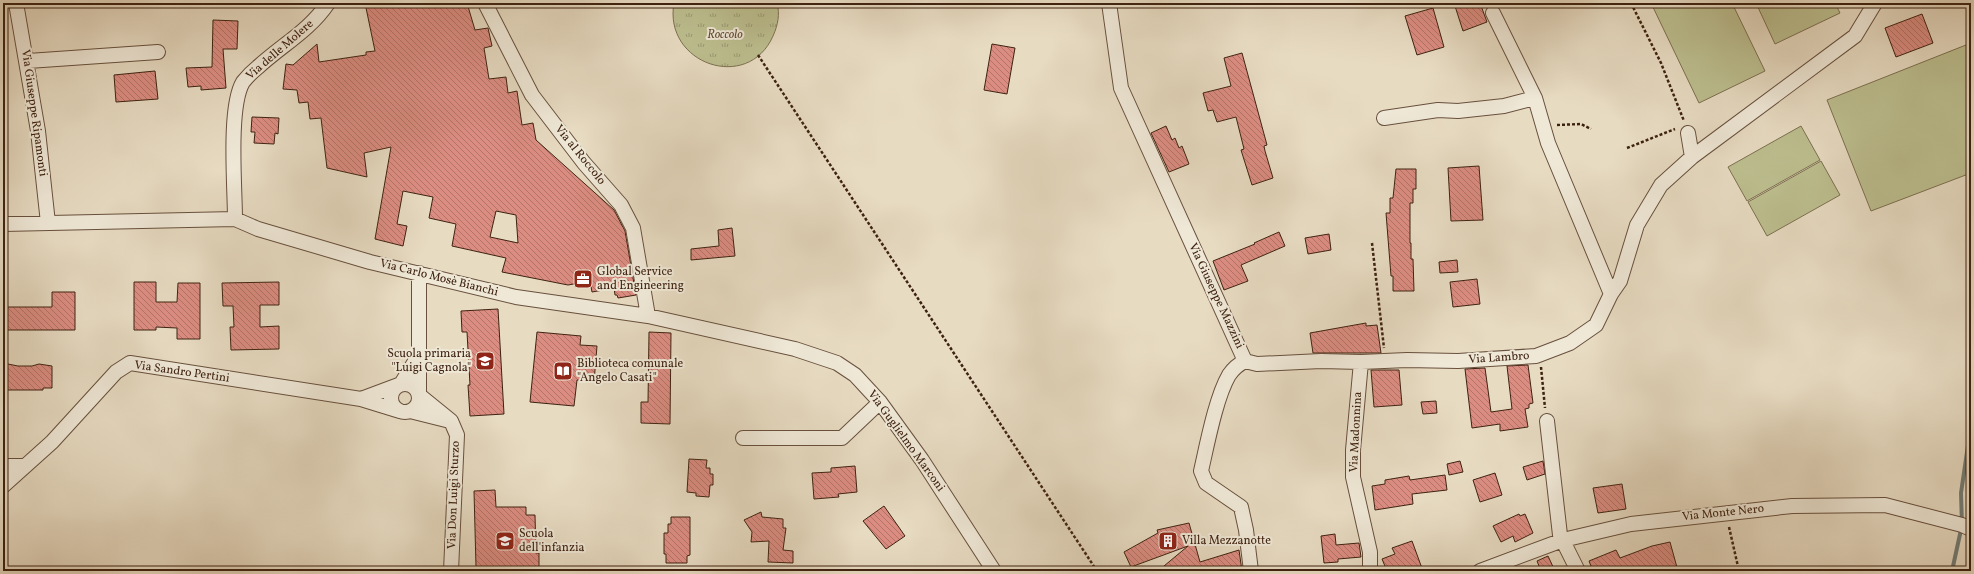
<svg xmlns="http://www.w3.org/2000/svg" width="1974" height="574" viewBox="0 0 1974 574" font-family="Vollkorn,serif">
	<defs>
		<pattern id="park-tufts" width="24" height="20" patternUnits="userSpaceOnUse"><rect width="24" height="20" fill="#bcbe8f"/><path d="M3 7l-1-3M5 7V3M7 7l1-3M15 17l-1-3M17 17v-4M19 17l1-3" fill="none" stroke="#9a9a73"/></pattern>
		<pattern id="building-back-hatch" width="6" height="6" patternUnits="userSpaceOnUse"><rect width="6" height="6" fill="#dc8d82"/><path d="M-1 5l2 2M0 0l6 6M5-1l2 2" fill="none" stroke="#b47369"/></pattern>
	</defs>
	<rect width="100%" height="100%" fill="#e7dbc2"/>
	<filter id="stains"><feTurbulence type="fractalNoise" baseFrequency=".005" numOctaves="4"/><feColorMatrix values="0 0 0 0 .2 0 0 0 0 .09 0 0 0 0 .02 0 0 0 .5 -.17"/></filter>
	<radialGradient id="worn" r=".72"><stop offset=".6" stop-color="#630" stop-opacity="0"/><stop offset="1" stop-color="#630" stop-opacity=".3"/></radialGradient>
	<path fill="url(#park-tufts)" stroke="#7d7050" d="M 674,3 L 777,3 C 780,14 778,25 773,36 C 748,93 663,64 674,3 Z"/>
	<path fill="#bcbe8f" stroke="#7d7050" d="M 1651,3 L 1732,3 L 1765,71 L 1699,103 Z
		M 1756,3 L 1835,3 L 1840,13 L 1775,44 Z
		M 1971,43 L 1971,173 L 1871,211 L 1827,100 Z
		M 1801,126 L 1820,160 L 1747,201 L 1728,167 Z
		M 1821,161 L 1840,195 L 1767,236 L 1748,202 Z"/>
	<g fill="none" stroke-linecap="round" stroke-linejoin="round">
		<path stroke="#747d76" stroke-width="4" d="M 1952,571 L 1962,525 L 1961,493 L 1971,425"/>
	</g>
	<path fill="url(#building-back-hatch)" stroke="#3e2211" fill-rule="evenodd" d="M 365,3 L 467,3 L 475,30 L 488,28 L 492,46 L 484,48 L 489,79 L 506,77 L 508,93 L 517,91 L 522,125 L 533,123 L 536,140 L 614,210 L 625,231 L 636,295 L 618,298 L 617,295 L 615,295 L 614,288 L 592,292 L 590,281 L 568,285 L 502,272 L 506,258 L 452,246 L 456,224 L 429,218 L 433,197 L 403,191 L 397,224 L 407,226 L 403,246 L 375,239 L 391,147 L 364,153 L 367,177 L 327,168 L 321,118 L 310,119 L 308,102 L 299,103 L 297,90 L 283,89 L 286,64 L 293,65 L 317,44 L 319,62 L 366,55 L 366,52 L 375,51 ZM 496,211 L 516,215 L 518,243 L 490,237 Z
		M 1454,3 L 1480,3 L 1487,22 L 1463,31 Z
		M 1433,8 L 1444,47 L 1417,55 L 1405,16 Z
		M 1922,14 L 1933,43 L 1896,57 L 1885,28 Z
		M 213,20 L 238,21 L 237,49 L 223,49 L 226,88 L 201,90 L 201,86 L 188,87 L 186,68 L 212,67 Z
		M 992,44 L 1015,48 L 1007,94 L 984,90 Z
		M 1242,53 L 1267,145 L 1264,146 L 1265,151 L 1273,178 L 1252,185 L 1241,150 L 1244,149 L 1236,117 L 1217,122 L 1213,110 L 1208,111 L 1203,93 L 1231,86 L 1224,58 Z
		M 155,71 L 158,99 L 116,102 L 114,75 Z
		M 252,117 L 279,118 L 278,134 L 275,133 L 274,144 L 254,143 L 255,132 L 251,132 Z
		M 1166,126 L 1172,140 L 1175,138 L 1179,148 L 1182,146 L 1189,164 L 1169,172 L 1151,133 Z
		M 1479,166 L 1483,220 L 1451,221 L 1448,168 Z
		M 1396,169 L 1416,169 L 1416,189 L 1413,189 L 1413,203 L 1410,203 L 1410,243 L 1411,243 L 1411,259 L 1413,259 L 1414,291 L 1393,291 L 1393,276 L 1391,276 L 1386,213 L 1390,213 L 1390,198 L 1393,198 Z
		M 732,228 L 735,256 L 691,260 L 691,249 L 719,246 L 718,230 Z
		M 1279,232 L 1285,246 L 1241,265 L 1248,281 L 1224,290 L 1213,261 L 1255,244 L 1254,243 Z
		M 1329,234 L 1331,250 L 1308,254 L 1305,238 Z
		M 1457,260 L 1458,272 L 1440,273 L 1439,262 Z
		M 1477,279 L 1480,304 L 1453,307 L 1450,282 Z
		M 134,282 L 156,282 L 156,302 L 177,302 L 178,283 L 200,283 L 200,339 L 177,339 L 177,328 L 156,327 L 156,330 L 134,330 Z
		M 279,282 L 279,305 L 260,305 L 260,327 L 279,326 L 279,349 L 231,350 L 230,327 L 234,327 L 233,306 L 223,306 L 222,283 Z
		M 52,292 L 75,292 L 75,330 L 3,330 L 3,307 L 52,307 Z
		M 498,309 L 504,414 L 470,416 L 468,385 L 470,385 L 467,332 L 462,332 L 461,311 Z
		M 1366,323 L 1366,326 L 1377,325 L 1381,353 L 1313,353 L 1310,333 Z
		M 537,332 L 581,336 L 580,345 L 597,346 L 594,382 L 577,380 L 574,406 L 530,402 Z
		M 649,332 L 671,333 L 670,424 L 641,423 L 641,402 L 648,402 Z
		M 3,363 L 18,366 L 32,366 L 39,364 L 52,366 L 52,388 L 43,388 L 43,390 L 3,390 Z
		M 1528,365 L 1533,403 L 1529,404 L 1529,408 L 1525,409 L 1528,427 L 1500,431 L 1500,424 L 1472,428 L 1465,369 L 1485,368 L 1491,412 L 1512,409 L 1507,366 Z
		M 1371,370 L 1399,370 L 1402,405 L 1374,407 Z
		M 1436,401 L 1437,413 L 1423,414 L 1421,402 Z
		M 689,459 L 707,460 L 706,468 L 710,468 L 710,474 L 713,474 L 713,485 L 710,485 L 709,497 L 696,496 L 696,493 L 687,492 Z
		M 1460,461 L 1463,472 L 1449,475 L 1447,464 Z
		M 1543,461 L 1545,474 L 1527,480 L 1523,467 Z
		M 855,466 L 857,492 L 838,494 L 839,497 L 814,499 L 812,473 L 831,472 L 831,468 Z
		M 1495,473 L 1502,495 L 1480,502 L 1473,480 Z
		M 1445,475 L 1447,490 L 1412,494 L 1413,504 L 1375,510 L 1372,486 L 1385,484 L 1385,480 L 1409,476 L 1410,480 Z
		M 1622,484 L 1626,509 L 1598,513 L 1593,488 Z
		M 495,490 L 496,507 L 526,507 L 526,515 L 535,515 L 536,553 L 539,553 L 539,571 L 482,571 L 482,567 L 476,567 L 474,491 Z
		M 884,506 L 905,536 L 886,549 L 863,521 Z
		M 761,512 L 762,517 L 783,519 L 783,528 L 786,528 L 783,550 L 793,551 L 793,563 L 768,562 L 769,541 L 751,542 L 752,532 L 744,520 Z
		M 1519,514 L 1520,516 L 1525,514 L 1533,533 L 1515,542 L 1513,536 L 1501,542 L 1493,526 Z
		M 671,517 L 690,517 L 690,555 L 687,556 L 687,563 L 666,563 L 666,554 L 664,554 L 664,533 L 668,533 L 668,524 L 671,524 Z
		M 1189,523 L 1200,562 L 1239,550 L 1242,571 L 1158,571 L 1188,546 L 1131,567 L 1124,552 L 1158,533 L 1157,530 Z
		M 1335,534 L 1336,545 L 1359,543 L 1361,557 L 1338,559 L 1338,562 L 1324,563 L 1321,536 Z
		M 1412,541 L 1423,571 L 1387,571 L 1382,559 L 1395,554 L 1392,548 Z
		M 1670,542 L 1678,571 L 1593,571 L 1589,561 L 1616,550 L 1620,558 L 1652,546 Z
		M 1548,556 L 1555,571 L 1541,571 L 1537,561 Z"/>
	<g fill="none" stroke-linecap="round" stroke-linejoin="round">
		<defs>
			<path id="minor" d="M 16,3 L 38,131 L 48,223
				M 485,3 L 532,95 L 584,163 L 621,205 L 633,228 L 648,316
				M 1109,3 L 1121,88 L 1245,361
				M 1493,13 L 1535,98 L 1548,143 L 1611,294
				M 28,61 L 158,52
				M 1384,118 L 1438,110 L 1458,111 L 1504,106 L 1535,98
				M 1688,133 L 1692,157
				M 235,219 C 235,188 228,107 243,82 C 247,77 253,71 258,67 C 282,45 310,30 328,3
				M 3,224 L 235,219 L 258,229 L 370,262 L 516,297 L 648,316 L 795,349 L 837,363 L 855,375 L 880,402 L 922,460 L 994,571
				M 419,273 L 419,395 L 451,421 L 457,435 L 451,571
				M 1245,361 L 1257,364 L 1321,361 L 1361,362 L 1407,360 L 1458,361 L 1536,356 L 1570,343 L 1596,325 L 1611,294 L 1620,281 L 1637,225 L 1661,185 L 1692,157 L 1855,36 L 1875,3
				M 1245,361 C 1239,364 1233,369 1229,375 C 1216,397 1207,445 1201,471 L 1206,483 L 1241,507 L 1246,530 L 1251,571
				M 1361,362 L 1353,450 L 1353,477 L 1370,552 L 1370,571
				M391 398a14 14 0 1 1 28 0a14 14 0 1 1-28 0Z
				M 361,399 L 401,384 L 419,355
				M 410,411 L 446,420
				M 1547,421 L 1560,535 L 1578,571
				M 743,438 L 842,438 L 880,402
				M 3,466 L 23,466
				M 3,486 L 52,442 L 116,372 L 130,363 L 361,399 L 400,411
				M 1480,571 L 1563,540 L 1631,524 L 1792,506 L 1885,505 L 1962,525 L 1971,529"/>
		</defs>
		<use href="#minor" stroke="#68503d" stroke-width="16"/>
		<path stroke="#3e2211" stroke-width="2.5" stroke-dasharray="3 2" stroke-linecap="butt" d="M 1631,3 L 1661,63 L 1684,121
			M 758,55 L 1097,571
			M 1557,125 L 1581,124 L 1591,129
			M 1627,148 L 1675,129
			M 1372,243 L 1384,348
			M 1541,367 L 1545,408
			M 1729,527 L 1739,571"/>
		<use href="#minor" stroke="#efe8d7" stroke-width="14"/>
	</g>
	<defs>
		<symbol id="office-square" viewBox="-11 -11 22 22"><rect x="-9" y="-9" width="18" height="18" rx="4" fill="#8f2418" stroke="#efe8d7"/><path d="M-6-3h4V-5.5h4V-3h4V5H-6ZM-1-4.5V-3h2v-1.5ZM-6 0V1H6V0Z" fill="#fff"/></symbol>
		<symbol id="school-square" viewBox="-11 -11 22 22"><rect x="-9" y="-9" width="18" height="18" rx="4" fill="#8f2418" stroke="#efe8d7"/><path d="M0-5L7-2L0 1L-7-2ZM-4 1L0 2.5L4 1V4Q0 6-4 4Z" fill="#fff"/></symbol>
		<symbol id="library-square" viewBox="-11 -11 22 22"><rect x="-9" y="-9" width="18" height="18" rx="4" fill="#8f2418" stroke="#efe8d7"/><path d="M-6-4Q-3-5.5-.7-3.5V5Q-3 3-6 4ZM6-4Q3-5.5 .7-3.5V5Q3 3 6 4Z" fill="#fff"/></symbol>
		<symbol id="building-square" viewBox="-11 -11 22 22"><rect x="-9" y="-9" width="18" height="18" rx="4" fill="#8f2418" stroke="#efe8d7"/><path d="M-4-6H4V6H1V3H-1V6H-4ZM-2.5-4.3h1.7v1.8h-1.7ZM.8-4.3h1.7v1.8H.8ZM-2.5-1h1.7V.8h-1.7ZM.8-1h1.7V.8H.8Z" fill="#fff"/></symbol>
	</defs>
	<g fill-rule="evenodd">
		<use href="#office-square" x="572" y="268" width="22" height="22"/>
		<use href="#school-square" x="474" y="350" width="22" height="22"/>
		<use href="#library-square" x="552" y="360" width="22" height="22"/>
		<use href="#school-square" x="494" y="530" width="22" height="22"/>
		<use href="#building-square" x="1157" y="530" width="22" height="22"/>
	</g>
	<g text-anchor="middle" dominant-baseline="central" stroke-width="4" stroke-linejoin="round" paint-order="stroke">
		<g font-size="12" font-style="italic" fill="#5e4930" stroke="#efe8d7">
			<text x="725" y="35">Roccolo</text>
		</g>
		<g font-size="12" fill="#3e2211" stroke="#efe8d7">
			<text transform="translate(280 50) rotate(-41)">Via delle Molere</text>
			<text transform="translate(34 113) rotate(82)">Via Giuseppe Ripamonti</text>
			<text transform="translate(580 155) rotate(51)">Via al Roccolo</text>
			<text transform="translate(439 278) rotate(14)">Via Carlo Mosè Bianchi</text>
			<text transform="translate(1216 296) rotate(65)">Via Giuseppe Mazzini</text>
			<text transform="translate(1499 358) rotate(-4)">Via Lambro</text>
			<text transform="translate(182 372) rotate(8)">Via Sandro Pertini</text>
			<text transform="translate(1356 432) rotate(-87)">Via Madonnina</text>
			<text transform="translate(906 441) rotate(54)">Via Guglielmo Marconi</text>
			<text transform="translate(454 495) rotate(-88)">Via Don Luigi Sturzo</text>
			<text transform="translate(1723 513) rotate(-6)">Via Monte Nero</text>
		</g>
		<g font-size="12" fill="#3e2211" stroke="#efe8d7" text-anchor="start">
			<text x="597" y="272">Global Service<tspan x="597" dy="14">and Engineering</tspan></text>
			<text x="471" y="354" text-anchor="end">Scuola primaria<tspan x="471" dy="14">"Luigi Cagnola"</tspan></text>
			<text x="577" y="364">Biblioteca comunale<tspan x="577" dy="14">"Angelo Casati"</tspan></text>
			<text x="519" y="534">Scuola<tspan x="519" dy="14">dell'infanzia</tspan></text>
			<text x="1182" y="541">Villa Mezzanotte</text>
		</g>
	</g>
	<rect width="1974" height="574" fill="none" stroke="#e7dbc2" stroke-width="16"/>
	<rect x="4" y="4" width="1966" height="566" fill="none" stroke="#3e2211" stroke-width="2"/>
	<rect x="8" y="8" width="1958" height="558" fill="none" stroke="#3e2211"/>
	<rect width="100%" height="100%" filter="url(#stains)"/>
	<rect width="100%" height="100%" fill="url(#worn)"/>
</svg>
